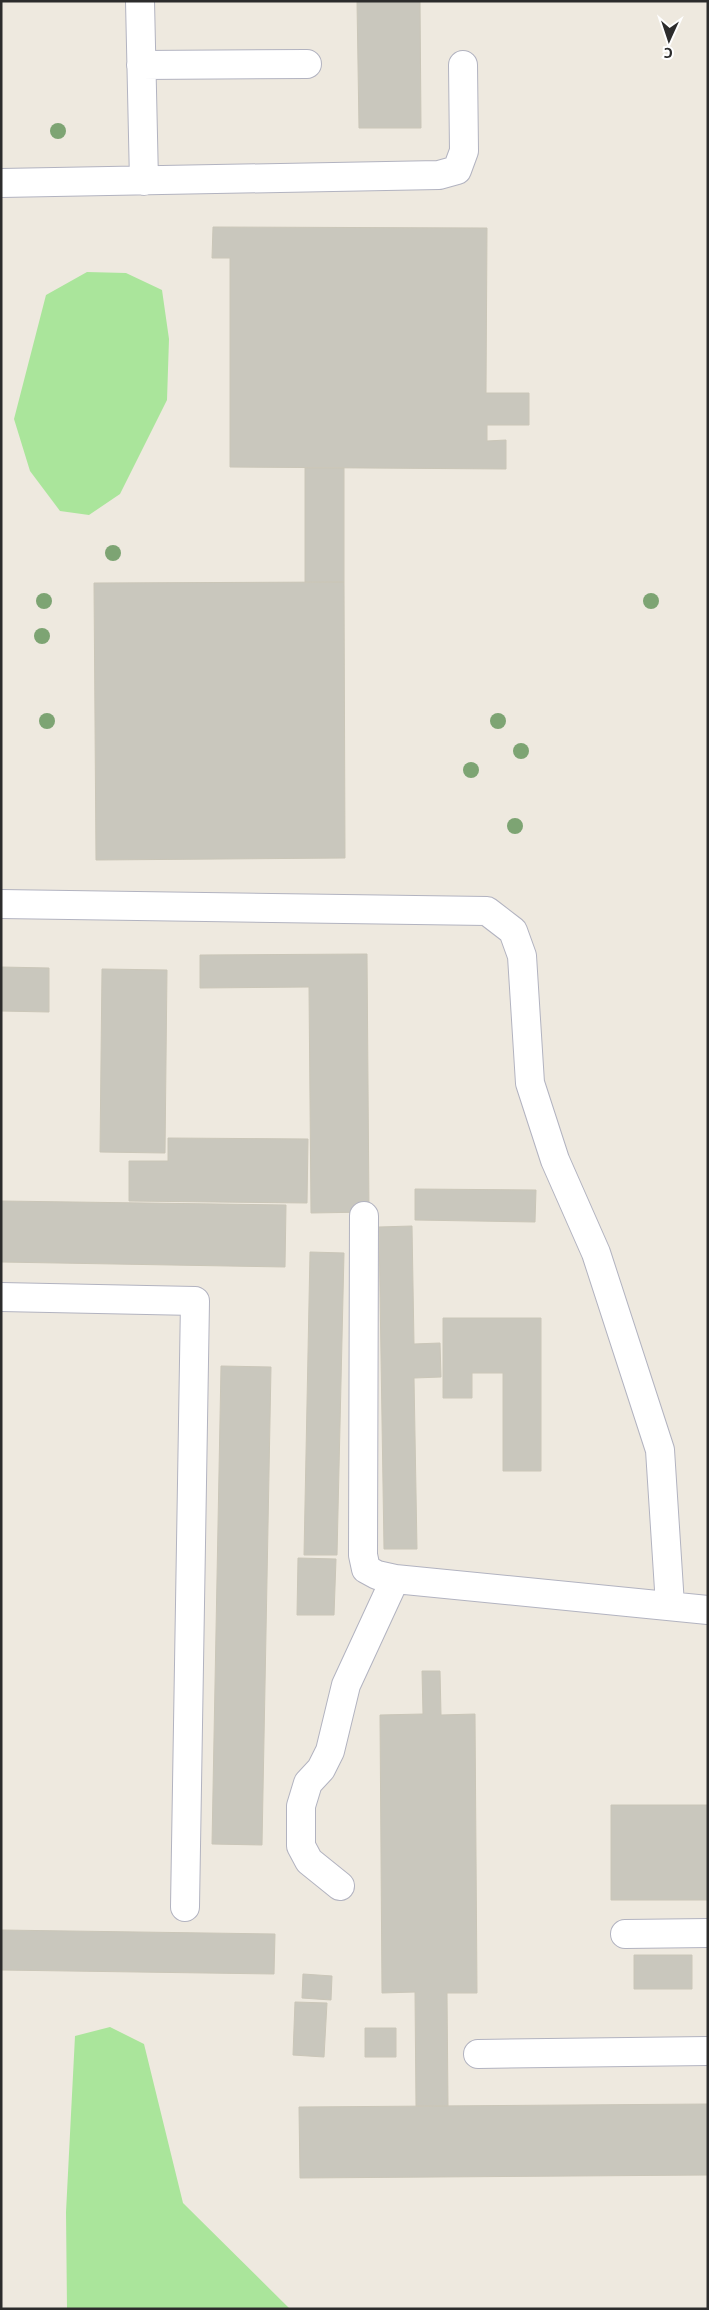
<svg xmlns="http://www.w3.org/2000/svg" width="709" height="2310" viewBox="0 0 709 2310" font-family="'Noto Sans',sans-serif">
	<rect width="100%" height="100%" fill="#eee9df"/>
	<path fill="#aae59b" d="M 87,272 L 126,273 L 162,290 L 169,339 L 167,400 L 120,494 L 89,515 L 60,511 L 30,471 L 14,419 L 46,295 Z
		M 110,2027 L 144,2044 L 183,2203 L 290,2309 L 67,2309 L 66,2212 L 75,2036 Z"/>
	<path fill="#c9c7bd" stroke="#cac6b8" d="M 357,1 L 420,1 L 421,128 L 359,128 Z
		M 213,227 L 487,228 L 486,393 L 529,393 L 529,425 L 487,425 L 487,441 L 506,440 L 506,469 L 230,467 L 230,258 L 212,258 Z
		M 305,468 L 344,468 L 344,582 L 305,582 Z
		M 344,582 L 345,858 L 96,860 L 94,583 Z
		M 367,954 L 369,1212 L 311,1213 L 309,987 L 200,988 L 200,955 Z
		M 1,967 L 49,968 L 49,1012 L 1,1011 Z
		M 102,969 L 167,970 L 165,1153 L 100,1152 Z
		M 168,1138 L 308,1139 L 307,1203 L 129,1201 L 129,1161 L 168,1161 Z
		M 415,1189 L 536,1190 L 535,1222 L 415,1220 Z
		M 1,1201 L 286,1205 L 285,1267 L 1,1262 Z
		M 412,1226 L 414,1344 L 440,1343 L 441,1377 L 414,1378 L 417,1549 L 384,1549 L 379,1227 Z
		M 310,1252 L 344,1253 L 337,1555 L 304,1555 Z
		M 443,1318 L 541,1318 L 541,1471 L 503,1471 L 503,1373 L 472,1373 L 472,1398 L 443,1398 Z
		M 221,1366 L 271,1367 L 262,1845 L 212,1844 Z
		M 298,1558 L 336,1559 L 334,1615 L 297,1615 Z
		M 422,1671 L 440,1671 L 441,1715 L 475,1714 L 477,1993 L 447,1993 L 448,2106 L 416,2106 L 415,1992 L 382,1993 L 380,1715 L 423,1714 Z
		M 611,1805 L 708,1805 L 708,1900 L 611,1900 Z
		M 1,1930 L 275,1934 L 274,1974 L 1,1970 Z
		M 634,1955 L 692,1955 L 692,1989 L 634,1989 Z
		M 303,1974 L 332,1976 L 331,2000 L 302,1998 Z
		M 295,2002 L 327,2003 L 324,2057 L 293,2055 Z
		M 365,2028 L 396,2028 L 396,2057 L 365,2057 Z
		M 708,2104 L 708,2175 L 300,2178 L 299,2107 Z"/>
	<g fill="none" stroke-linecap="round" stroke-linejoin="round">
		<defs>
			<path id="minor" d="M 140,1 L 144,181
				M 141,65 L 307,64
				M 1,183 L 439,175 L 457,170 L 464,151 L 463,65
				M 1,904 L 487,911 L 513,931 L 522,956 L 530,1083 L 555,1160 L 596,1253 L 660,1450 L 670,1605
				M 364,1216 L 363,1555 L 366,1569 L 377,1575 L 395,1579
				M 1,1297 L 195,1301 L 185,1907
				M 340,1886 L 309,1861 L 301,1846 L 301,1806 L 308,1783 L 321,1769 L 330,1751 L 346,1685 L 395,1579 L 708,1610
				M 625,1934 L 708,1933
				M 478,2054 L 708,2051"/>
		</defs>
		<use href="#minor" stroke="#b2b3c0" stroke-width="30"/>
		<use href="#minor" stroke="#fff" stroke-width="28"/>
	</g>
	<g fill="#7da473">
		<circle cx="58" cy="131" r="8"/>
		<circle cx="113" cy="553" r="8"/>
		<circle cx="44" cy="601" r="8"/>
		<circle cx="651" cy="601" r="8"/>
		<circle cx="42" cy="636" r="8"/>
		<circle cx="47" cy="721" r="8"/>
		<circle cx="498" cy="721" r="8"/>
		<circle cx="521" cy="751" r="8"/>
		<circle cx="471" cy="770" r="8"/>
		<circle cx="515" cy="826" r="8"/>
	</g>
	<rect width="709" height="2310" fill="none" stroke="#2c2c2c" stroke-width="5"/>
	<g transform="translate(669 40) rotate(183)" stroke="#ffffff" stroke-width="4" paint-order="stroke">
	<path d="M0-4L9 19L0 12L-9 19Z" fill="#2c2c2c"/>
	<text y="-8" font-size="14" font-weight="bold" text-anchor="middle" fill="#2c2c2c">С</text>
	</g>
</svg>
